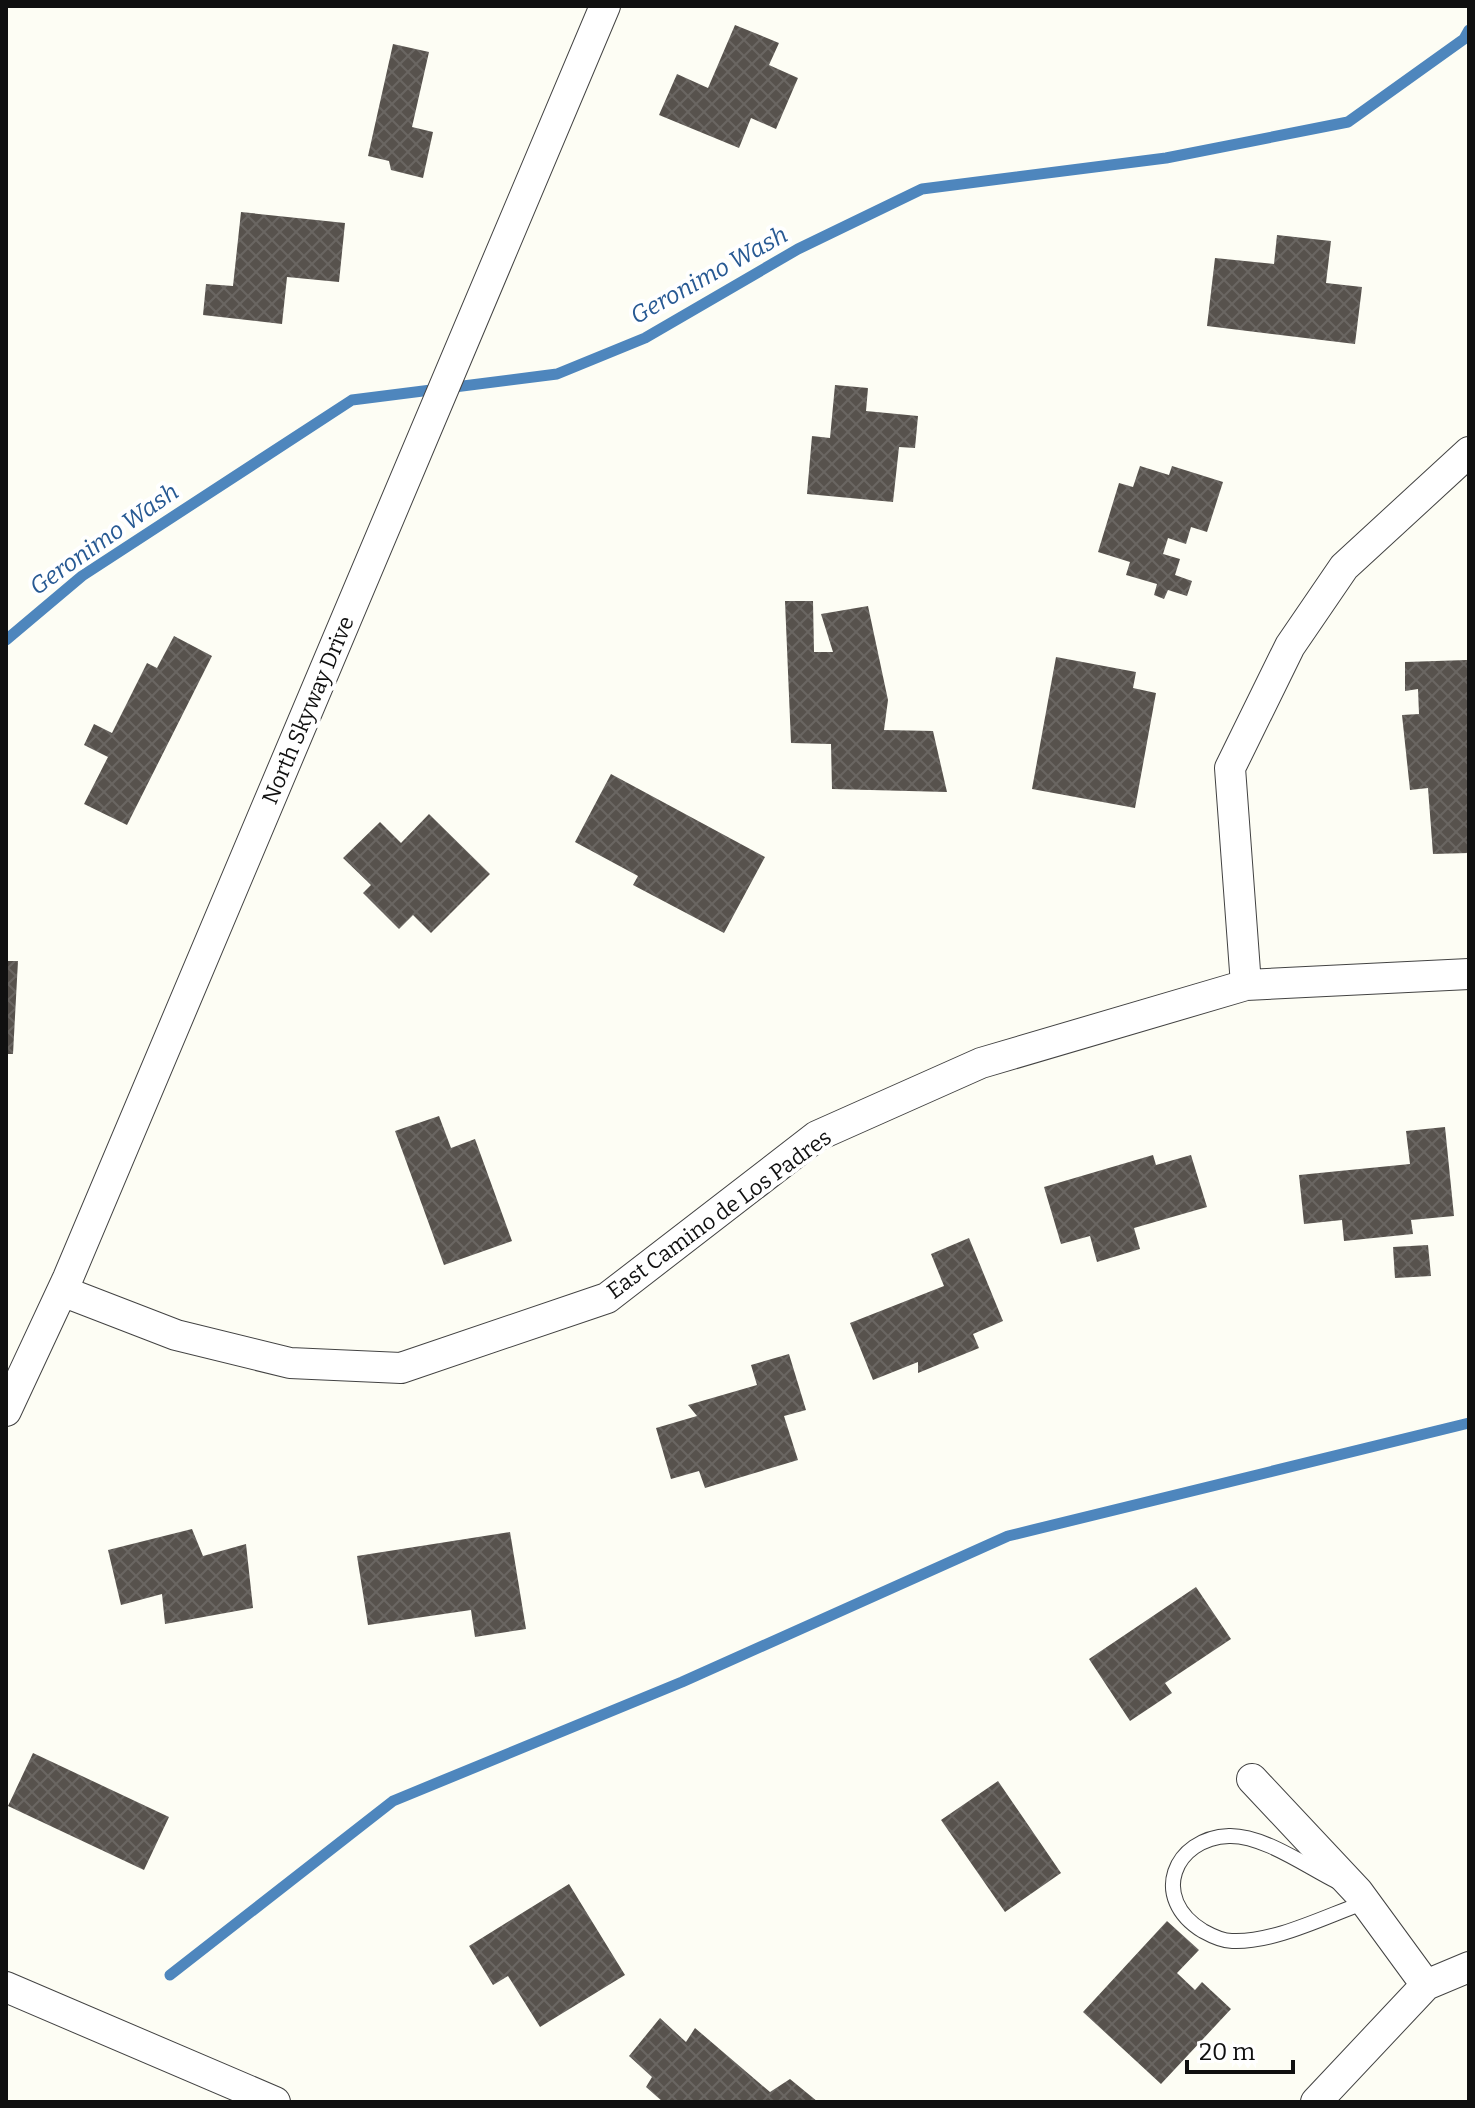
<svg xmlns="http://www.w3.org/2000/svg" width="1475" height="2108" viewBox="0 0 1475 2108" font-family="Bitter,serif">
	<defs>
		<pattern id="building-cross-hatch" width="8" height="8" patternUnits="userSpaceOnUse" patternTransform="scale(2)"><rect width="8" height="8" fill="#57524d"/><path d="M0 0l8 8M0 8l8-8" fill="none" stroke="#6a6662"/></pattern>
	</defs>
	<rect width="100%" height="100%" fill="#fdfdf4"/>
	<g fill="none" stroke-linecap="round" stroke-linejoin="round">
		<path stroke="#4e86bd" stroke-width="11" d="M 6,640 L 82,576 L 352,400 L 557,374 L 645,338 L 798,249 L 922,189 L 1166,158 L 1348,122 L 1464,39 L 1469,30
			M 170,1975 L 393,1801 L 682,1682 L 1008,1536 L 1469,1423"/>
	</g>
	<path fill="url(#building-cross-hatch)" d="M 735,25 L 779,43 L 769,65 L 798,78 L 776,129 L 751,118 L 739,148 L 659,115 L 677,74 L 708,88 Z
		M 393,44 L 429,52 L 412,127 L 433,132 L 423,178 L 391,170 L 389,161 L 368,156 Z
		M 241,212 L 345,223 L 339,282 L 287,277 L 282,324 L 203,315 L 206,284 L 233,286 Z
		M 1277,235 L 1331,241 L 1326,283 L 1362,287 L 1355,344 L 1207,326 L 1215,258 L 1274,264 Z
		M 835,385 L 868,388 L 866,411 L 918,416 L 915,448 L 899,447 L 893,502 L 807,494 L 812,436 L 830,438 Z
		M 1140,466 L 1169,475 L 1172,466 L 1223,482 L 1207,532 L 1191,527 L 1186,544 L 1168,538 L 1163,554 L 1180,559 L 1175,575 L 1192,581 L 1187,596 L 1168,590 L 1164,599 L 1154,595 L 1157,584 L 1126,575 L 1130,562 L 1098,552 L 1119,483 L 1133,487 Z
		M 785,601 L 813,601 L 814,652 L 833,652 L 821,614 L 868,606 L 888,700 L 884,730 L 933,731 L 947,792 L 832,789 L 831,744 L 791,743 Z
		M 174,636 L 212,656 L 127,825 L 84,804 L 108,757 L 84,745 L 94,724 L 112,733 L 147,663 L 157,668 Z
		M 1056,657 L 1136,672 L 1133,688 L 1156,693 L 1135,808 L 1032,789 Z
		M 1467,660 L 1469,853 L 1433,854 L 1428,788 L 1410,790 L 1402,715 L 1419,714 L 1418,689 L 1405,691 L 1405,662 Z
		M 611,774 L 765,857 L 724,933 L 633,885 L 638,876 L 575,842 Z
		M 429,814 L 490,874 L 431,933 L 413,915 L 399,929 L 363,893 L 371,885 L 343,858 L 380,822 L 401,843 Z
		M 6,961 L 18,961 L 13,1054 L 6,1054 Z
		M 439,1116 L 451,1148 L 475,1139 L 512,1241 L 444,1265 L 395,1131 Z
		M 1445,1127 L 1454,1216 L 1411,1220 L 1413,1234 L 1344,1241 L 1342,1220 L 1304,1224 L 1299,1175 L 1410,1164 L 1406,1131 Z
		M 1153,1155 L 1156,1165 L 1191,1155 L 1207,1207 L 1134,1228 L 1140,1249 L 1097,1262 L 1090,1236 L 1061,1244 L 1044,1187 Z
		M 969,1238 L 1003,1321 L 973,1334 L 979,1348 L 918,1373 L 918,1362 L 873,1380 L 850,1323 L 944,1286 L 931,1254 Z
		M 1428,1245 L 1431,1276 L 1395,1278 L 1393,1247 Z
		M 789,1354 L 806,1410 L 784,1416 L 798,1460 L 705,1488 L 699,1471 L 671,1479 L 656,1428 L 697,1416 L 688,1405 L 757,1385 L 751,1365 Z
		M 192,1529 L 203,1556 L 246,1544 L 253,1608 L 165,1624 L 162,1594 L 121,1605 L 108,1550 Z
		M 510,1532 L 526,1629 L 475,1637 L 471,1610 L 368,1625 L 357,1556 Z
		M 1196,1587 L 1231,1639 L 1165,1683 L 1172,1693 L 1130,1721 L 1089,1659 Z
		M 33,1753 L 169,1817 L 144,1870 L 8,1806 Z
		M 998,1781 L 1061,1873 L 1005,1912 L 941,1820 Z
		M 569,1884 L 625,1975 L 540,2027 L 508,1976 L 493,1985 L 469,1946 Z
		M 1167,1921 L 1199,1950 L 1177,1973 L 1195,1990 L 1202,1982 L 1231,2009 L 1161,2084 L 1083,2012 Z
		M 660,2018 L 686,2042 L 695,2028 L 770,2092 L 790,2079 L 818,2102 L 663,2102 L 646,2087 L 652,2077 L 629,2056 Z"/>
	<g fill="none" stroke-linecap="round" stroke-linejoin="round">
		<defs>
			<path id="service" d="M 1336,1881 C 1306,1866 1263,1835 1229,1836 C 1174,1838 1149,1898 1203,1931 C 1212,1936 1222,1941 1232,1941 C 1274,1943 1326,1916 1366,1902"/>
			<path id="minor" d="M 1246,985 L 1230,768 L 1290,646 L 1344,567 L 1469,452
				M 62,1291 L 176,1335 L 290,1363 L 401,1368 L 607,1298 L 817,1136 L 981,1063 L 1246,985 L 1469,974
				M 6,1411 L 68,1278 L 605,6
				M 1252,1779 L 1358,1892 L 1426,1985
				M 6,1987 L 275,2102
				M 1316,2102 L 1426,1985 L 1469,1967"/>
		</defs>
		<use href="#service" stroke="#434343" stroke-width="16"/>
		<use href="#minor" stroke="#434343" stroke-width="32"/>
		<use href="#service" stroke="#fff" stroke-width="14"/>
		<use href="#minor" stroke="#fff" stroke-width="30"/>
	</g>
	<g text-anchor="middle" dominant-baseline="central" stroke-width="8" stroke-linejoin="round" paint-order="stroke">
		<g font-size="22" fill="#101010" stroke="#fff">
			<text transform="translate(308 710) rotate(-67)">North Skyway Drive</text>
			<text transform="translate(719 1214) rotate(-36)">East Camino de Los Padres</text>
		</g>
		<g font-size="24" font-style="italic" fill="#275993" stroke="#fff">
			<text transform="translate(709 275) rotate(-29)">Geronimo Wash</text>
			<text transform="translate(104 539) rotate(-35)">Geronimo Wash</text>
		</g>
	</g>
	<rect width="1475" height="2108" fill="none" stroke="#101010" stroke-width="16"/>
	<path d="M1187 2060v12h106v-12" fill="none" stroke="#101010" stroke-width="4"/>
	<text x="1199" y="2060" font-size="24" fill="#101010" stroke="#ffffff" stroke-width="6" paint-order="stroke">20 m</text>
</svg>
